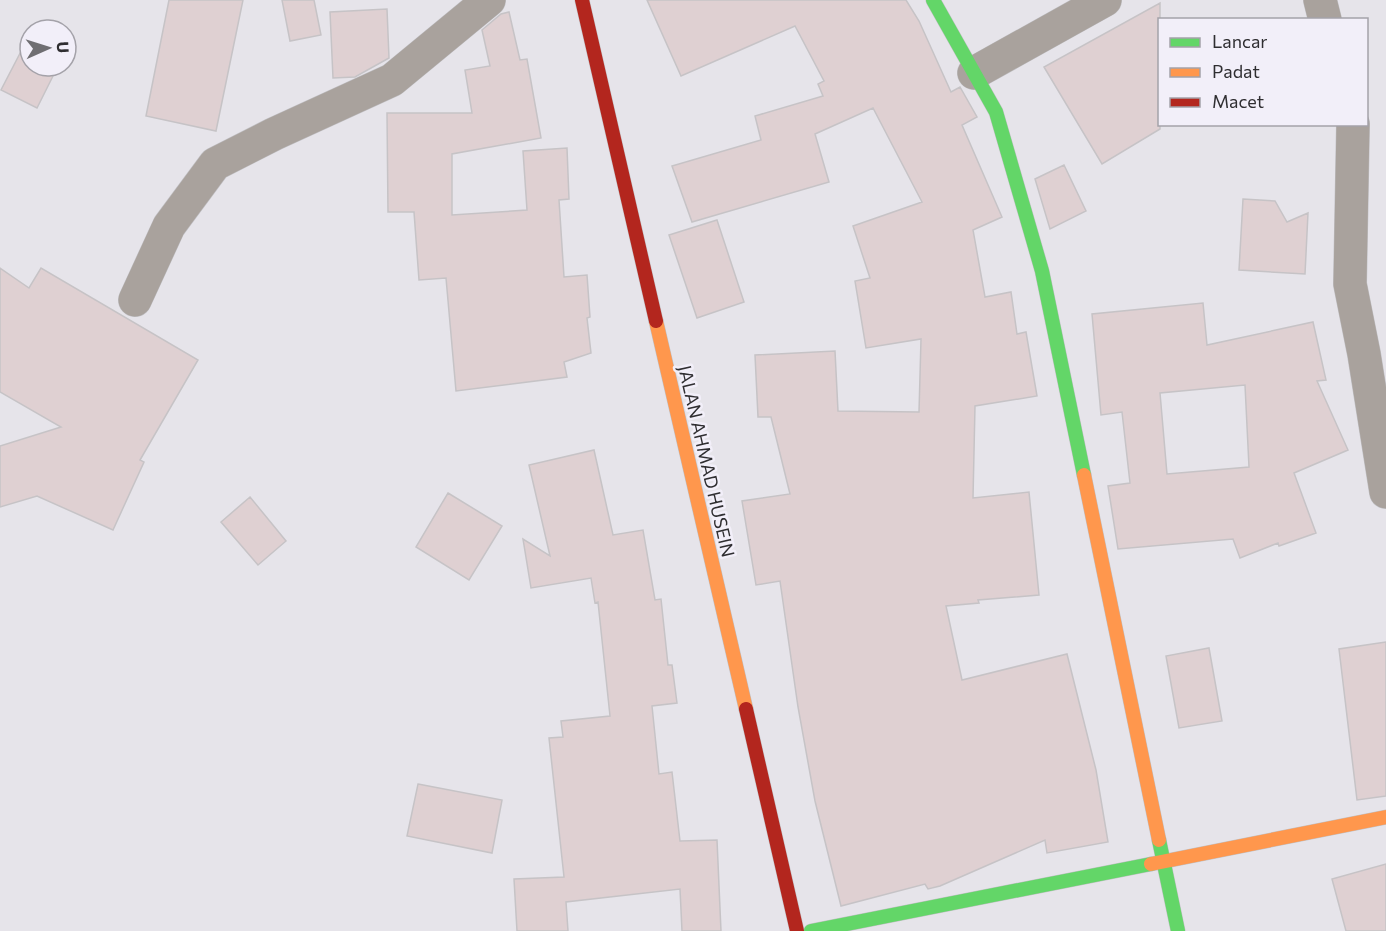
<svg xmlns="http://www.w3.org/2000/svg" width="1386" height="931" viewBox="0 0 1386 931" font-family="Commissioner,sans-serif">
	<rect width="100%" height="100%" fill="#e6e4ea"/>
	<path fill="#dfd0d2" stroke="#c6c3c6" stroke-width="1.5" fill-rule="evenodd" d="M 169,0 L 243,0 L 216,131 L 146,116 Z
		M 282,0 L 314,0 L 321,35 L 290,41 Z
		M 647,0 L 906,0 L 919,21 L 951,92 L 960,87 L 977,117 L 962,125 L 1002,217 L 973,230 L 985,297 L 1011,292 L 1017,334 L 1026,332 L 1037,396 L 975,406 L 973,498 L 1029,492 L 1039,595 L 978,600 L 979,603 L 946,606 L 962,680 L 1067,654 L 1096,770 L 1108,842 L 1047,853 L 1045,840 L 940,886 L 928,889 L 925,884 L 841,906 L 815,801 L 798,707 L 780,581 L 756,585 L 742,501 L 790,494 L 771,417 L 758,417 L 755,355 L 835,351 L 838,411 L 919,412 L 921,339 L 866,348 L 855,281 L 870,278 L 853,226 L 922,202 L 873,108 L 815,134 L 829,182 L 692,222 L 672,166 L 761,140 L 755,116 L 823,96 L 818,84 L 824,81 L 795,26 L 681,76 Z
		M 1160,3 L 1160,129 L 1102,164 L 1044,67 Z
		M 387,9 L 389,58 L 355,77 L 333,78 L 330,12 Z
		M 509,12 L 520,60 L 527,59 L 541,138 L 452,154 L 452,215 L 527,210 L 523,151 L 567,148 L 569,199 L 559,200 L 564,277 L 587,275 L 590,317 L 587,318 L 591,353 L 564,362 L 567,377 L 456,391 L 446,278 L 419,280 L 414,212 L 388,212 L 387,113 L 472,113 L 465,70 L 490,66 L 482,30 L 501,14 Z
		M 30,34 L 30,66 L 58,66 L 37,108 L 1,90 Z
		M 1064,165 L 1086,211 L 1050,229 L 1035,179 Z
		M 1243,199 L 1275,201 L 1287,222 L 1308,213 L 1305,274 L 1239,270 Z
		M 717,220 L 744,302 L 697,318 L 669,235 Z
		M 0,268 L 29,288 L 41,268 L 198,360 L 140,460 L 144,462 L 113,530 L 37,496 L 0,507 L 0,446 L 61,427 L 0,392 Z
		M 1203,303 L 1207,345 L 1313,322 L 1326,380 L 1317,381 L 1348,450 L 1294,473 L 1316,533 L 1279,546 L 1278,543 L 1240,558 L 1233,539 L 1118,549 L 1108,486 L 1130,483 L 1122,412 L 1101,415 L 1092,314 ZM 1245,385 L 1249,467 L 1167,474 L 1160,393 Z
		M 594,450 L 613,535 L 643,530 L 655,600 L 661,599 L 668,665 L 672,665 L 677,703 L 652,706 L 659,774 L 672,772 L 680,841 L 717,840 L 721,931 L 682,931 L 680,889 L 566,902 L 568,931 L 517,931 L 514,879 L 564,877 L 549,738 L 563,737 L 561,721 L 610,716 L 598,602 L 595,603 L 591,578 L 531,588 L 523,539 L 550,556 L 529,465 Z
		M 448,493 L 502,526 L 469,580 L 416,547 Z
		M 250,497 L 286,541 L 258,565 L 221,522 Z
		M 1386,642 L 1386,796 L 1357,800 L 1339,649 Z
		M 1209,648 L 1222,721 L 1179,728 L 1166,656 Z
		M 418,784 L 502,800 L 492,853 L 407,836 Z
		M 1386,864 L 1386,931 L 1346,931 L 1332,879 Z"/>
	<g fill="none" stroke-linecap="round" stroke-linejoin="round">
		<defs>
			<path id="street" d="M 1320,0 L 1325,20
				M 974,73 L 1105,0
				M 1353,124 L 1350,284 L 1364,354 L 1386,492
				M 135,300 L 169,226 L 215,164 L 274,134 L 392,80 L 489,0"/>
			<path id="fast" d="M 933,0 L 996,112 L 1042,271 L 1084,475
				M 1159,840 L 1178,931
				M 811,931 L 1151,864"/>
			<path id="slow" d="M 656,321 L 746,709
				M 1084,475 L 1159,840
				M 1151,864 L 1386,817"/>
			<path id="jam" d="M 582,0 L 656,321
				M 746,709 L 797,931"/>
		</defs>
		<use href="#street" stroke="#c1c0c4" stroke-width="34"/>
		<use href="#fast" stroke="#c1c0c4" stroke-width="15"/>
		<use href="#slow" stroke="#c1c0c4" stroke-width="15"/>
		<use href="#jam" stroke="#c1c0c4" stroke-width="15"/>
		<use href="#street" stroke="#a9a29d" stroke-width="33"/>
		<use href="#fast" stroke="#63d668" stroke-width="14"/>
		<use href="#slow" stroke="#ff974d" stroke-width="14"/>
		<use href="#jam" stroke="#b3261e" stroke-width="14"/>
	</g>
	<g text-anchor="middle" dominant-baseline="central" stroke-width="5" stroke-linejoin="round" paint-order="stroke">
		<g font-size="18" fill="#2f2e31" stroke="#f2eff9">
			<text transform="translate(707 461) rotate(77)">JALAN AHMAD HUSEIN</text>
		</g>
	</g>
	<rect x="1158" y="18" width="210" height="108" fill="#f2eff9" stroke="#a4a2a9" stroke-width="1.5"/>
	<rect x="1170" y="38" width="30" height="9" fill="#63d668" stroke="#a4a2a9" stroke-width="1.5"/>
	<text x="1212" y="48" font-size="18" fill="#2f2e31">Lancar</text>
	<rect x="1170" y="68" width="30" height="9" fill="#ff974d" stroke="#a4a2a9" stroke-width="1.5"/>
	<text x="1212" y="78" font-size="18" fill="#2f2e31">Padat</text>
	<rect x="1170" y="98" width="30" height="9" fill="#b3261e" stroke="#a4a2a9" stroke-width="1.5"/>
	<text x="1212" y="108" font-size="18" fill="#2f2e31">Macet</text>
	<g transform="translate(48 48) rotate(87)"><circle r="28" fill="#f2eff9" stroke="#a4a2a9" stroke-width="1.5"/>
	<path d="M0-4.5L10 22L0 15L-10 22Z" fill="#6f6e72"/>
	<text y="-9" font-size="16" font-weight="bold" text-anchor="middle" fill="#2f2e31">U</text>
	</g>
</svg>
